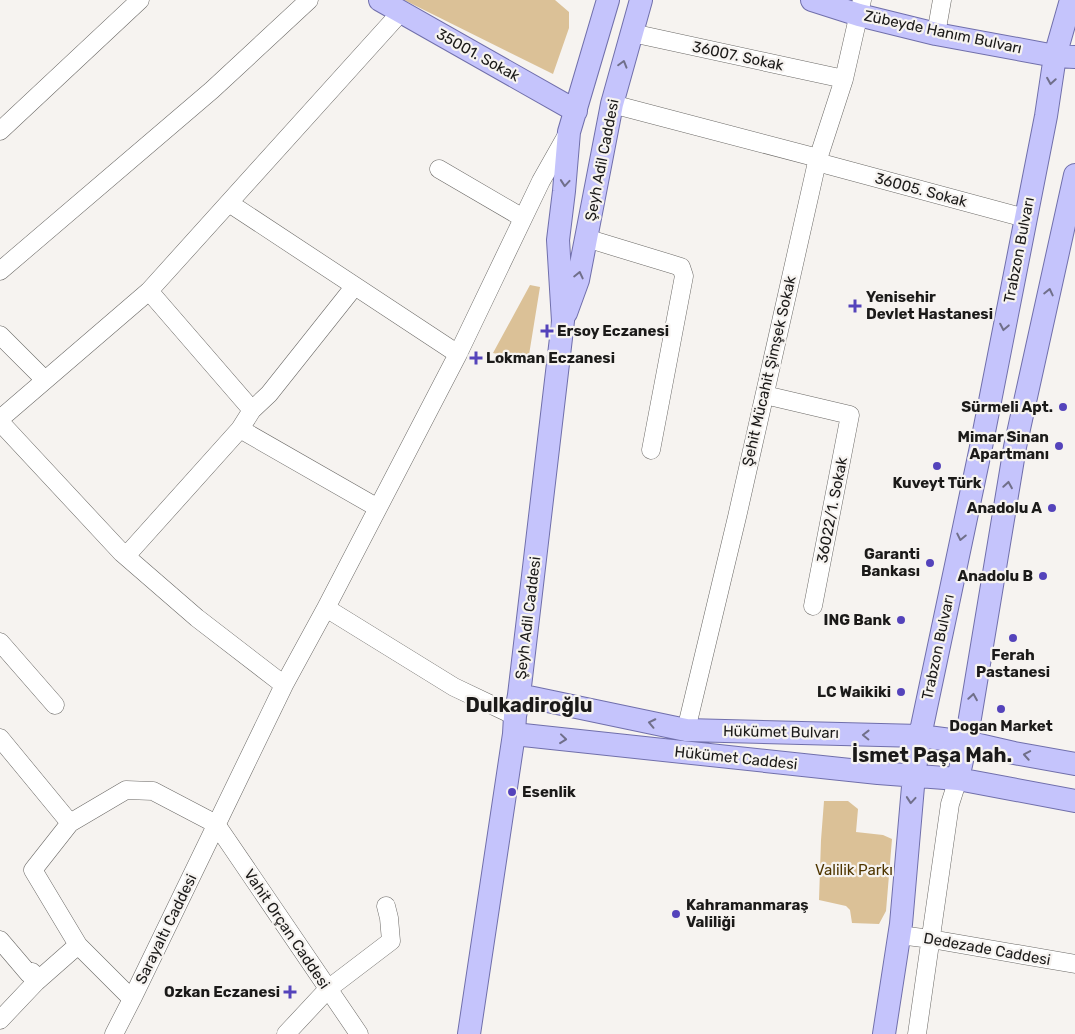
<svg xmlns="http://www.w3.org/2000/svg" width="1075" height="1034" viewBox="0 0 1075 1034" font-family="Rubik,sans-serif">
	<rect width="100%" height="100%" fill="#f6f3f0"/>
	<path fill="#dbc197" d="M 404,0 L 555,0 L 569,12 L 569,28 L 553,74 Z
		M 530,285 L 540,287 L 528,361 L 493,353 Z
		M 824,801 L 848,801 L 858,809 L 856,832 L 883,835 L 892,839 L 886,911 L 879,924 L 852,923 L 850,910 L 846,906 L 819,900 L 821,840 Z"/>
	<g fill="none" stroke-linecap="round" stroke-linejoin="round">
		<defs>
			<path id="minor" d="M 632,33 L 844,79
				M 936,34 L 942,0
				M 612,104 L 818,158
				M 0,131 L 140,0
				M 817,162 L 1025,218
				M 439,169 L 523,218
				M 229,203 L 458,354
				M 586,238 L 681,267 L 684,276 L 651,450
				M 0,271 L 212,90 L 309,0
				M 149,291 L 252,410
				M 0,335 L 45,380
				M 765,395 L 850,415 L 813,606
				M 0,419 L 149,291 L 401,12
				M 0,422 L 122,553 L 197,618 L 284,685
				M 240,429 L 378,508
				M 126,556 L 240,429 L 252,410 L 269,394 L 354,287
				M 326,608 L 454,687 L 515,716
				M 0,642 L 55,705
				M 686,730 L 737,517 L 817,162 L 844,79 L 862,0
				M 0,738 L 70,823
				M 899,935 L 931,939 L 1075,964
				M 0,940 L 29,974 L 32,972 L 38,978 L 36,982
				M 132,999 L 78,945 L 33,870 L 70,823 L 126,790 L 153,791 L 216,824 L 359,1034
				M 0,1020 L 36,982 L 78,945
				M 114,1034 L 132,999 L 284,685 L 326,608 L 458,354 L 541,181 L 567,135
				M 286,1034 L 328,989 L 391,941 L 389,918 L 386,906
				M 917,1034 L 950,804 L 958,779"/>
			<path id="major" d="M 380,0 L 576,111
				M 812,0 L 859,15 L 936,34 L 1055,56 L 1075,57
				M 566,313 L 578,280 L 612,104 L 641,0
				M 519,695 L 686,730 L 920,736 L 966,742 L 1014,753 L 1075,764
				M 514,734 L 878,773 L 958,779 L 1075,801
				M 958,779 L 966,742 L 1015,447 L 1075,175
				M 469,1034 L 514,734 L 515,716 L 519,695 L 563,321 L 558,240 L 564,191 L 569,132 L 608,0
				M 884,1034 L 901,924 L 914,775 L 920,736 L 981,447 L 1046,116 L 1055,56 L 1071,0"/>
		</defs>
		<use href="#minor" stroke="#6b6966" stroke-width="19"/>
		<use href="#major" stroke="#706fab" stroke-width="24"/>
		<use href="#minor" stroke="#fff" stroke-width="18"/>
		<use href="#major" stroke="#c5c4fc" stroke-width="22"/>
	</g>
	<defs><path id="oneway-chevron" d="M-2-3.5L2.5 0L-2 3.5" fill="none" stroke-width="1.6" stroke-linecap="round" stroke-linejoin="round" transform="scale(1.25)"/></defs>
	<g stroke="#706f8a">
		<use href="#oneway-chevron" transform="translate(623 64) rotate(-74)"/>
		<use href="#oneway-chevron" transform="translate(1051 81) rotate(99)"/>
		<use href="#oneway-chevron" transform="translate(565 183) rotate(95)"/>
		<use href="#oneway-chevron" transform="translate(579 275) rotate(-77)"/>
		<use href="#oneway-chevron" transform="translate(1049 292) rotate(-77)"/>
		<use href="#oneway-chevron" transform="translate(1004 327) rotate(101)"/>
		<use href="#oneway-chevron" transform="translate(1008 485) rotate(-81)"/>
		<use href="#oneway-chevron" transform="translate(961 537) rotate(102)"/>
		<use href="#oneway-chevron" transform="translate(973 697) rotate(-81)"/>
		<use href="#oneway-chevron" transform="translate(652 723) rotate(-168)"/>
		<use href="#oneway-chevron" transform="translate(866 735) rotate(-179)"/>
		<use href="#oneway-chevron" transform="translate(563 739) rotate(6)"/>
		<use href="#oneway-chevron" transform="translate(1027 755) rotate(-170)"/>
		<use href="#oneway-chevron" transform="translate(911 800) rotate(95)"/>
	</g>
	<g fill="#5443bb" stroke="#f6f3f0" stroke-width="2">
		<path d="M852.5 298.5h5v5h5v5h-5v5h-5v-5h-5v-5h5z"/>
		<path d="M544.5 323.5h5v5h5v5h-5v5h-5v-5h-5v-5h5z"/>
		<path d="M473.5 350.5h5v5h5v5h-5v5h-5v-5h-5v-5h5z"/>
		<circle cx="1063" cy="407" r="5"/>
		<circle cx="1059" cy="446" r="5"/>
		<circle cx="937" cy="466" r="5"/>
		<circle cx="1052" cy="508" r="5"/>
		<circle cx="930" cy="563" r="5"/>
		<circle cx="1043" cy="576" r="5"/>
		<circle cx="901" cy="620" r="5"/>
		<circle cx="1013" cy="638" r="5"/>
		<circle cx="901" cy="692" r="5"/>
		<circle cx="1001" cy="709" r="5"/>
		<circle cx="512" cy="792" r="5"/>
		<circle cx="676" cy="914" r="5"/>
		<path d="M287.5 984.5h5v5h5v5h-5v5h-5v-5h-5v-5h5z"/>
	</g>
	<g text-anchor="middle" dominant-baseline="central" stroke-width="4.5" stroke-linejoin="round" paint-order="stroke">
		<g font-size="15" fill="#1b1a19" stroke="#f6f3f0">
			<text transform="translate(943 32) rotate(12)">Zübeyde Hanım Bulvarı</text>
			<text transform="translate(478 55) rotate(29)">35001. Sokak</text>
			<text transform="translate(738 56) rotate(12)">36007. Sokak</text>
			<text transform="translate(602 160) rotate(-79)">Şeyh Adil Caddesi</text>
			<text transform="translate(921 190) rotate(15)">36005. Sokak</text>
			<text transform="translate(1019 250) rotate(-79)">Trabzon Bulvarı</text>
			<text transform="translate(769 371) rotate(-77)">Şehit Mücahit Şimşek Sokak</text>
			<text transform="translate(832 510) rotate(-79)">36022/1. Sokak</text>
			<text transform="translate(528 618) rotate(-83)">Şeyh Adil Caddesi</text>
			<text transform="translate(938 647) rotate(-78)">Trabzon Bulvarı</text>
			<text transform="translate(781 732) rotate(1)">Hükümet Bulvarı</text>
			<text transform="translate(736 758) rotate(6)">Hükümet Caddesi</text>
			<text transform="translate(166 929) rotate(-64)">Sarayaltı Caddesi</text>
			<text transform="translate(287 929) rotate(56)">Vahit Orçan Caddesi</text>
			<text transform="translate(987 949) rotate(10)">Dedezade Caddesi</text>
		</g>
		<g font-size="15" font-weight="bold" fill="#1b1a19" stroke="#f6f3f0" text-anchor="end">
			<text x="866" y="297" text-anchor="start">Yenisehir<tspan x="866" dy="17">Devlet Hastanesi</tspan></text>
			<text x="557" y="331" text-anchor="start">Ersoy Eczanesi</text>
			<text x="486" y="358" text-anchor="start">Lokman Eczanesi</text>
			<text x="1053" y="407">Sürmeli Apt.</text>
			<text x="1049" y="437">Mimar Sinan<tspan x="1049" dy="17">Apartmanı</tspan></text>
			<text x="937" y="483" text-anchor="middle">Kuveyt Türk</text>
			<text x="1042" y="508">Anadolu A</text>
			<text x="920" y="554">Garanti<tspan x="920" dy="17">Bankası</tspan></text>
			<text x="1033" y="576">Anadolu B</text>
			<text x="891" y="620">ING Bank</text>
			<text x="1013" y="655" text-anchor="middle">Ferah<tspan x="1013" dy="17">Pastanesi</tspan></text>
			<text x="891" y="692">LC Waikiki</text>
			<text x="1001" y="726" text-anchor="middle">Dogan Market</text>
			<text x="522" y="792" text-anchor="start">Esenlik</text>
			<text x="686" y="905" text-anchor="start">Kahramanmaraş<tspan x="686" dy="17">Valiliği</tspan></text>
			<text x="280" y="992">Ozkan Eczanesi</text>
		</g>
		<g font-size="15" fill="#4f3600" stroke="#f6f3f0">
			<text x="854" y="870">Valilik Parkı</text>
		</g>
		<g font-size="20" font-weight="bold" fill="#1b1a19" stroke="#f6f3f0">
			<text x="529" y="705">Dulkadiroğlu</text>
			<text x="932" y="755">İsmet Paşa Mah.</text>
		</g>
	</g>
</svg>
